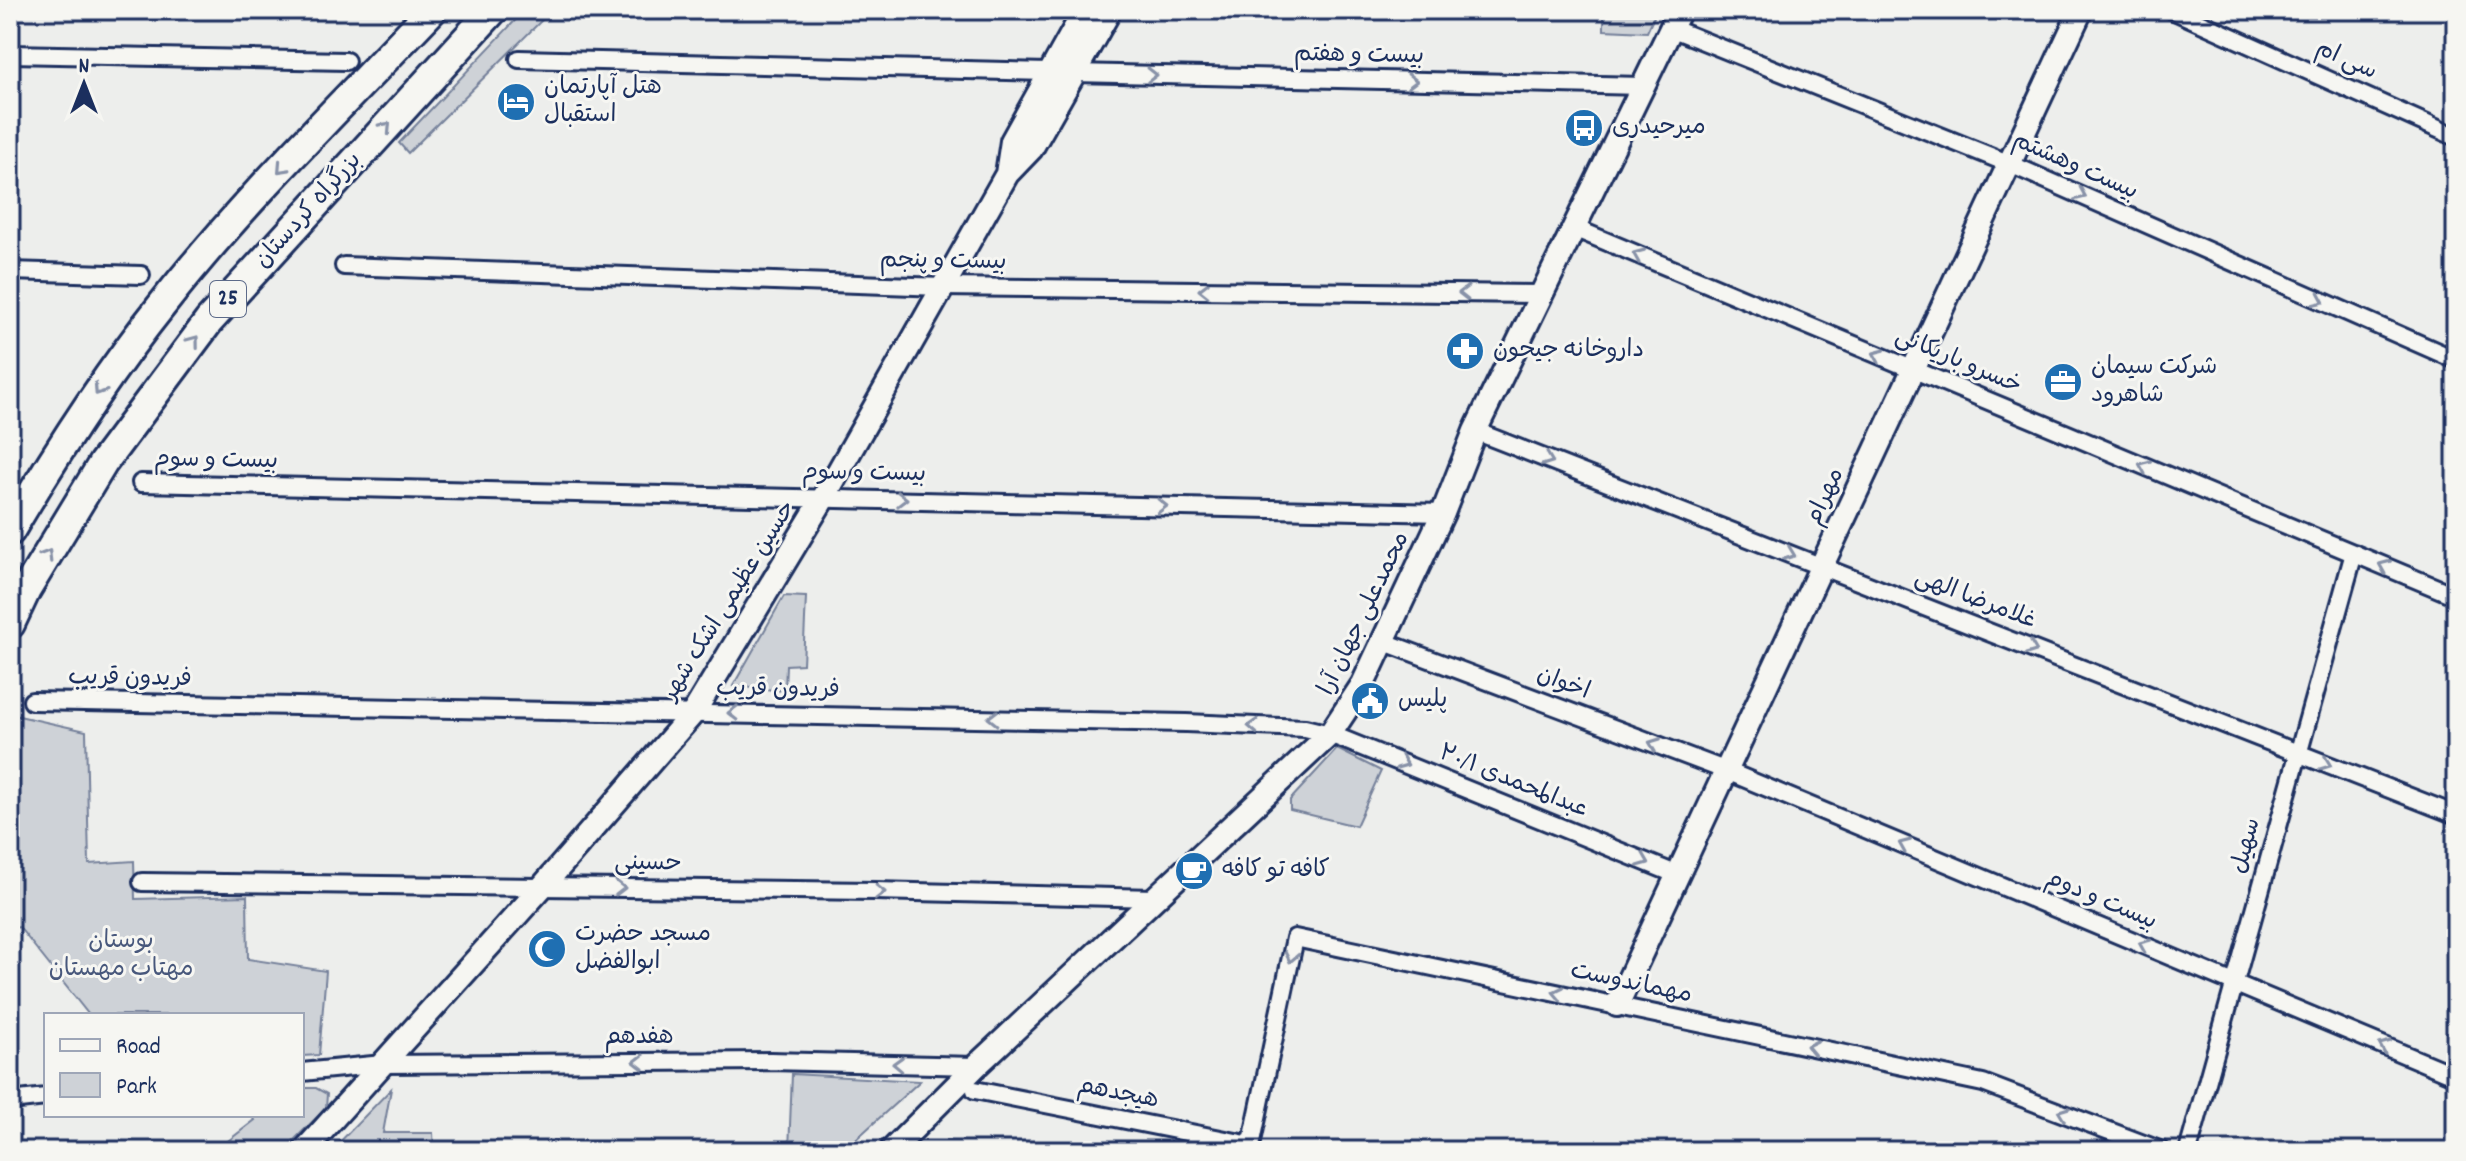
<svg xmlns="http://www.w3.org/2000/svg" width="2466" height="1161" viewBox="0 0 2466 1161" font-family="Dekko,'Playpen Sans Arabic',sans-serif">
	<rect width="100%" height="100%" fill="#edeeec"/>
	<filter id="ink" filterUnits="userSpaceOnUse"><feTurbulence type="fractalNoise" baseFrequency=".0125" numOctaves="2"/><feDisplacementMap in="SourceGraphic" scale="16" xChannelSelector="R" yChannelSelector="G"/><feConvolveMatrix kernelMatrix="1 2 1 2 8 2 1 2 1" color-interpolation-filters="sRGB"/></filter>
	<g filter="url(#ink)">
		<path fill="#ced2d7" stroke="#74809a" stroke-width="2" d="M 525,10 L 552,10 L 408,153 L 399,143 Z
			M 1604,10 L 1657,10 L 1647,32 L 1604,30 Z
			M 784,596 L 806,597 L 803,664 L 786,665 L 785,691 L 733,686 Z
			M 10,714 L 86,731 L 89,864 L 134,861 L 135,899 L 247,896 L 248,959 L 326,971 L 319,1055 L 302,1056 L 302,1015 L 89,1015 L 19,927 L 10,929 Z
			M 1337,749 L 1381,771 L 1356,826 L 1290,810 L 1290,800 Z
			M 792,1074 L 920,1081 L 843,1151 L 789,1151 Z
			M 302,1088 L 316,1088 L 327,1094 L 326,1108 L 283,1151 L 215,1151 L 255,1120 L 251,1115 L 302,1115 Z
			M 391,1089 L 383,1133 L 433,1133 L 434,1150 L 502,1149 L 504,1151 L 331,1151 Z"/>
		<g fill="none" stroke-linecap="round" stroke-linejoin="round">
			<defs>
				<path id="street" d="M 2172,10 L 2456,137
					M 1671,28 L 2010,164 L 2456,360
					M 10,54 L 346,61
					M 519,59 L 1048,72
					M 1074,73 L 1643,86
					M 1574,228 L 2456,596
					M 344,266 L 942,287 L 1542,294
					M 10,271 L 141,275
					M 1475,431 L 2456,815
					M 141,483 L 1443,513
					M 1382,641 L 1727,771 L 2456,1076
					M 32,701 L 1186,723 L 1305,728 L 1330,734 L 1678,875
					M 142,882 L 875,891 L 1154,898
					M 302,1072 L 383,1064 L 770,1061 L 976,1066
					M 975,1090 L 1251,1145
					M 10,1101 L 46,1097
					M 1250,1151 L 1295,938 L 1983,1083 L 2162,1151
					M 2188,1151 L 2354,553"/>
				<path id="secondary" d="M 1007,174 L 1012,141 L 1085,10
					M 1617,1005 L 2081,10
					M 304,1151 L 542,887 L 694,712 L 824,497 L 1007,174 L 1031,149 L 1110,10
					M 891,1151 L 976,1066 L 1330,734 L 1363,684 L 1443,513 L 1475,431 L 1680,10"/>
				<path id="highway" d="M 10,531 C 56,453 105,376 162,305 C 244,200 340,107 432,10
					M 10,624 L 26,590 L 103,463 L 209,321 L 493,10"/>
			</defs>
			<use href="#street" stroke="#1b2f5e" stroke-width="22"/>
			<use href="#secondary" stroke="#1b2f5e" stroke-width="28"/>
			<use href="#highway" stroke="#1b2f5e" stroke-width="34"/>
			<use href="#street" stroke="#f6f6f2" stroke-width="16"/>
			<use href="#secondary" stroke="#f6f6f2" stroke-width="22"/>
			<use href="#highway" stroke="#f6f6f2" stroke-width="28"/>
		</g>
		<defs><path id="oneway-chevron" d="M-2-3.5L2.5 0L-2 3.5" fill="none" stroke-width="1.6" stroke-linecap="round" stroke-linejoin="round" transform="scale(2)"/></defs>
		<g stroke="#8892a8">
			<use href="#oneway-chevron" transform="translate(1152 75) rotate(1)"/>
			<use href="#oneway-chevron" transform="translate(1412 81) rotate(1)"/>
			<use href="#oneway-chevron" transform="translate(386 127) rotate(-47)"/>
			<use href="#oneway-chevron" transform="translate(282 168) rotate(133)"/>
			<use href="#oneway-chevron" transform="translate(2081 195) rotate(24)"/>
			<use href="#oneway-chevron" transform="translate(1638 255) rotate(-157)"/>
			<use href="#oneway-chevron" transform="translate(1204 290) rotate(-179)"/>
			<use href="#oneway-chevron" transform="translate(1464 293) rotate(-179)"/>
			<use href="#oneway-chevron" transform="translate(2319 300) rotate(24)"/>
			<use href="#oneway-chevron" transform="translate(194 341) rotate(-53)"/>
			<use href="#oneway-chevron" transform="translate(1878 355) rotate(-157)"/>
			<use href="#oneway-chevron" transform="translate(99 390) rotate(124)"/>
			<use href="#oneway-chevron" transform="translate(1548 460) rotate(21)"/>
			<use href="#oneway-chevron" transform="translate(2144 466) rotate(-157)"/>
			<use href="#oneway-chevron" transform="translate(902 499) rotate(1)"/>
			<use href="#oneway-chevron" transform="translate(1162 506) rotate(1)"/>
			<use href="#oneway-chevron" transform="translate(1790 554) rotate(21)"/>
			<use href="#oneway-chevron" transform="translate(47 555) rotate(-58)"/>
			<use href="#oneway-chevron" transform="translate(2384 566) rotate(-157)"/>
			<use href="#oneway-chevron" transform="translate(2032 649) rotate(21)"/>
			<use href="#oneway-chevron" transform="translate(733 713) rotate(-179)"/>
			<use href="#oneway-chevron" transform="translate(993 718) rotate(-179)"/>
			<use href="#oneway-chevron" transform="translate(1253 726) rotate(-177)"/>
			<use href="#oneway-chevron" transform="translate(1654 744) rotate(-159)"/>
			<use href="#oneway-chevron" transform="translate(1403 763) rotate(22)"/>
			<use href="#oneway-chevron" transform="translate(2326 764) rotate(21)"/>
			<use href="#oneway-chevron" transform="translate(1904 845) rotate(-157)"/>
			<use href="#oneway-chevron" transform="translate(1644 861) rotate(22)"/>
			<use href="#oneway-chevron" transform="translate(620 888) rotate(1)"/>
			<use href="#oneway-chevron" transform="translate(880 892) rotate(1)"/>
			<use href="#oneway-chevron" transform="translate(2144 945) rotate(-157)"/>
			<use href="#oneway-chevron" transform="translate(1291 957) rotate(102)"/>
			<use href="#oneway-chevron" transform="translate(1558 993) rotate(-168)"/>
			<use href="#oneway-chevron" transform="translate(2384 1046) rotate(-157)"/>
			<use href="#oneway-chevron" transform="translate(1812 1047) rotate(-168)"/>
			<use href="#oneway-chevron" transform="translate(639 1062) rotate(180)"/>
			<use href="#oneway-chevron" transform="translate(898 1064) rotate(-178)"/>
			<use href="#oneway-chevron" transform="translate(2063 1113) rotate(-159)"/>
		</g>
	</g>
	<defs>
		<symbol id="hotel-disc" viewBox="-11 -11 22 22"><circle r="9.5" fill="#1f6fb2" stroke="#f6f6f2"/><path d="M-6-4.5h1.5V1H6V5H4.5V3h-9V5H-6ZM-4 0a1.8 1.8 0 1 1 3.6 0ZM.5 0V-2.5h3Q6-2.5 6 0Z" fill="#fff"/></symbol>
		<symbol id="bus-disc" viewBox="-11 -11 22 22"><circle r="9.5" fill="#1f6fb2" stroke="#f6f6f2"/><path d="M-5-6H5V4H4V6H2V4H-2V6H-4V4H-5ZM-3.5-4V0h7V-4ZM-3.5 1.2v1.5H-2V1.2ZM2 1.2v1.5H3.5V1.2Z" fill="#fff"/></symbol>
		<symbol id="pharmacy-disc" viewBox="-11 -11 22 22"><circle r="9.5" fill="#1f6fb2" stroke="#f6f6f2"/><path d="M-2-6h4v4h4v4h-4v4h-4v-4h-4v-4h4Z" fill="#fff"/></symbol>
		<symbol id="office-disc" viewBox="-11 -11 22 22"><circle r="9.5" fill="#1f6fb2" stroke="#f6f6f2"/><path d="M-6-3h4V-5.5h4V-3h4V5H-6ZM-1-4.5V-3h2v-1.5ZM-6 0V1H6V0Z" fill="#fff"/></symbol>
		<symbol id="civic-disc" viewBox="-11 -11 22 22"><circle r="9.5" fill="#1f6fb2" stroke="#f6f6f2"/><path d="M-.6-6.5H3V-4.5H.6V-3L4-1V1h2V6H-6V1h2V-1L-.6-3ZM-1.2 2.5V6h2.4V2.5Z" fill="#fff"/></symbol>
		<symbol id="cafe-disc" viewBox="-11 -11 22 22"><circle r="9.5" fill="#1f6fb2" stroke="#f6f6f2"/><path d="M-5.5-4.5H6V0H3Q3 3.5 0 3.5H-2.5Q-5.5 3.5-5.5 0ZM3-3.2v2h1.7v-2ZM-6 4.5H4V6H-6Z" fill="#fff"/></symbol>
		<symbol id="mosque-disc" viewBox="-11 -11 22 22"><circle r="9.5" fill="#1f6fb2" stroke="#f6f6f2"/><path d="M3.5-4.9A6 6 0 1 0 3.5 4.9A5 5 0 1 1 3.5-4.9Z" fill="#fff"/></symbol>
	</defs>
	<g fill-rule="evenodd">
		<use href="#hotel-disc" x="494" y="80" width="44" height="44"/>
		<use href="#bus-disc" x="1562" y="106" width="44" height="44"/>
		<use href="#pharmacy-disc" x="1443" y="329" width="44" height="44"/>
		<use href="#office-disc" x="2041" y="360" width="44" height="44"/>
		<use href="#civic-disc" x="1348" y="679" width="44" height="44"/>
		<use href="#cafe-disc" x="1172" y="849" width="44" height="44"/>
		<use href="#mosque-disc" x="525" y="927" width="44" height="44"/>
	</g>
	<g text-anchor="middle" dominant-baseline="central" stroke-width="6" stroke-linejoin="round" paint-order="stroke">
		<rect fill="#f6f6f2" stroke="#5d6b8a" stroke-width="2" x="210" y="281" width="36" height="36" rx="6"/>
		<g font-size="22" font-weight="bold" fill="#1b2f5e">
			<text x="228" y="299">25</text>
		</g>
		<g font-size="24" fill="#1b2f5e" stroke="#f6f6f2">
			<text transform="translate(1359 56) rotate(1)">بیست و هفتم</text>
			<text transform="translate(2346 61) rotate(24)">سی ام</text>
			<text transform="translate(2075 167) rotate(24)">بیست وهشتم</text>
			<text transform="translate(309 211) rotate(-48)">بزرگراه کردستان</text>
			<text transform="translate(943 262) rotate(1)">بیست و پنجم</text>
			<text transform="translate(1958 362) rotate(23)">خسرو باریکانی</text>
			<text transform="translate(216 461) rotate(1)">بیست و سوم</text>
			<text transform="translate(864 474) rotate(1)">بیست و سوم</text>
			<text transform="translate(1826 497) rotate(-65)">مهرام</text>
			<text transform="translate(1975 600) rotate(21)">غلامرضا الهی</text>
			<text transform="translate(730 601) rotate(-58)">حسین عظیمی اشک شهر</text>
			<text transform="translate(1365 614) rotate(-64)">محمدعلی جهان آرا</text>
			<text transform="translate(130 679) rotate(1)">فریدون قریب</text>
			<text transform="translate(1563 684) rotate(21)">اخوان</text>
			<text transform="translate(778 690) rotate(1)">فریدون قریب</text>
			<text transform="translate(1513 782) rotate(22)">عبدالمحمدی ۲۰/۱</text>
			<text transform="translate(2247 846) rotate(-75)">سهیل</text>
			<text transform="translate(648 864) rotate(1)">حسینی</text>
			<text transform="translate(2101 901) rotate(23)">بیست و دوم</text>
			<text transform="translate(1631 984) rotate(12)">مهماندوست</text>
			<text x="639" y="1038">هفدهم</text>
			<text transform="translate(1118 1094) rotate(11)">هیجدهم</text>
		</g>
		<g font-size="24" fill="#1b2f5e" stroke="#f6f6f2" text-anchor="start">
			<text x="544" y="88">هتل آپارتمان<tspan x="544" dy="28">استقبال</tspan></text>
			<text x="1612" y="128">میرحیدری</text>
			<text x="1493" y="351">داروخانه جیحون</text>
			<text x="2091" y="368">شرکت سیمان<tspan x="2091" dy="28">شاهرود</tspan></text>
			<text x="1398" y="701">پلیس</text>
			<text x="1222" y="871">کافه تو کافه</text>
			<text x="575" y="935">مسجد حضرت<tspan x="575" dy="28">ابوالفضل</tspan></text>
		</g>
		<g font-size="24" fill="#48587c" stroke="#f6f6f2">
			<text x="121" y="942">بوستان<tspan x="121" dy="28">مهتاب مهستان</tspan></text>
		</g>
	</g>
	<rect width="2466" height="1161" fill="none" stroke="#f6f6f2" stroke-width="40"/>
	<rect x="20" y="20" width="2426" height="1121" fill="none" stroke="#1b2f5e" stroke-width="3" filter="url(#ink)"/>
	<rect x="44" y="1013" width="260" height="104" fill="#f6f6f2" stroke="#9ea6b7" stroke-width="2"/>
	<rect x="60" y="1039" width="40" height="12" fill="#f6f6f2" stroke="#9ea6b7" stroke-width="2"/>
	<text x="116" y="1053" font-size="24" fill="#1b2f5e">Road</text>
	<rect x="60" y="1073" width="40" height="24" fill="#ced2d7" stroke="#9ea6b7" stroke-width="2"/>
	<text x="116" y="1093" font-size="24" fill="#1b2f5e">Park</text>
	<g transform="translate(84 84)" stroke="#f6f6f2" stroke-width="6" paint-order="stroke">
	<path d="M0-6L14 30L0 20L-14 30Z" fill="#1b2f5e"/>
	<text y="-12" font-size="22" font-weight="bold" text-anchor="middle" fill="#1b2f5e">N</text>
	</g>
</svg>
